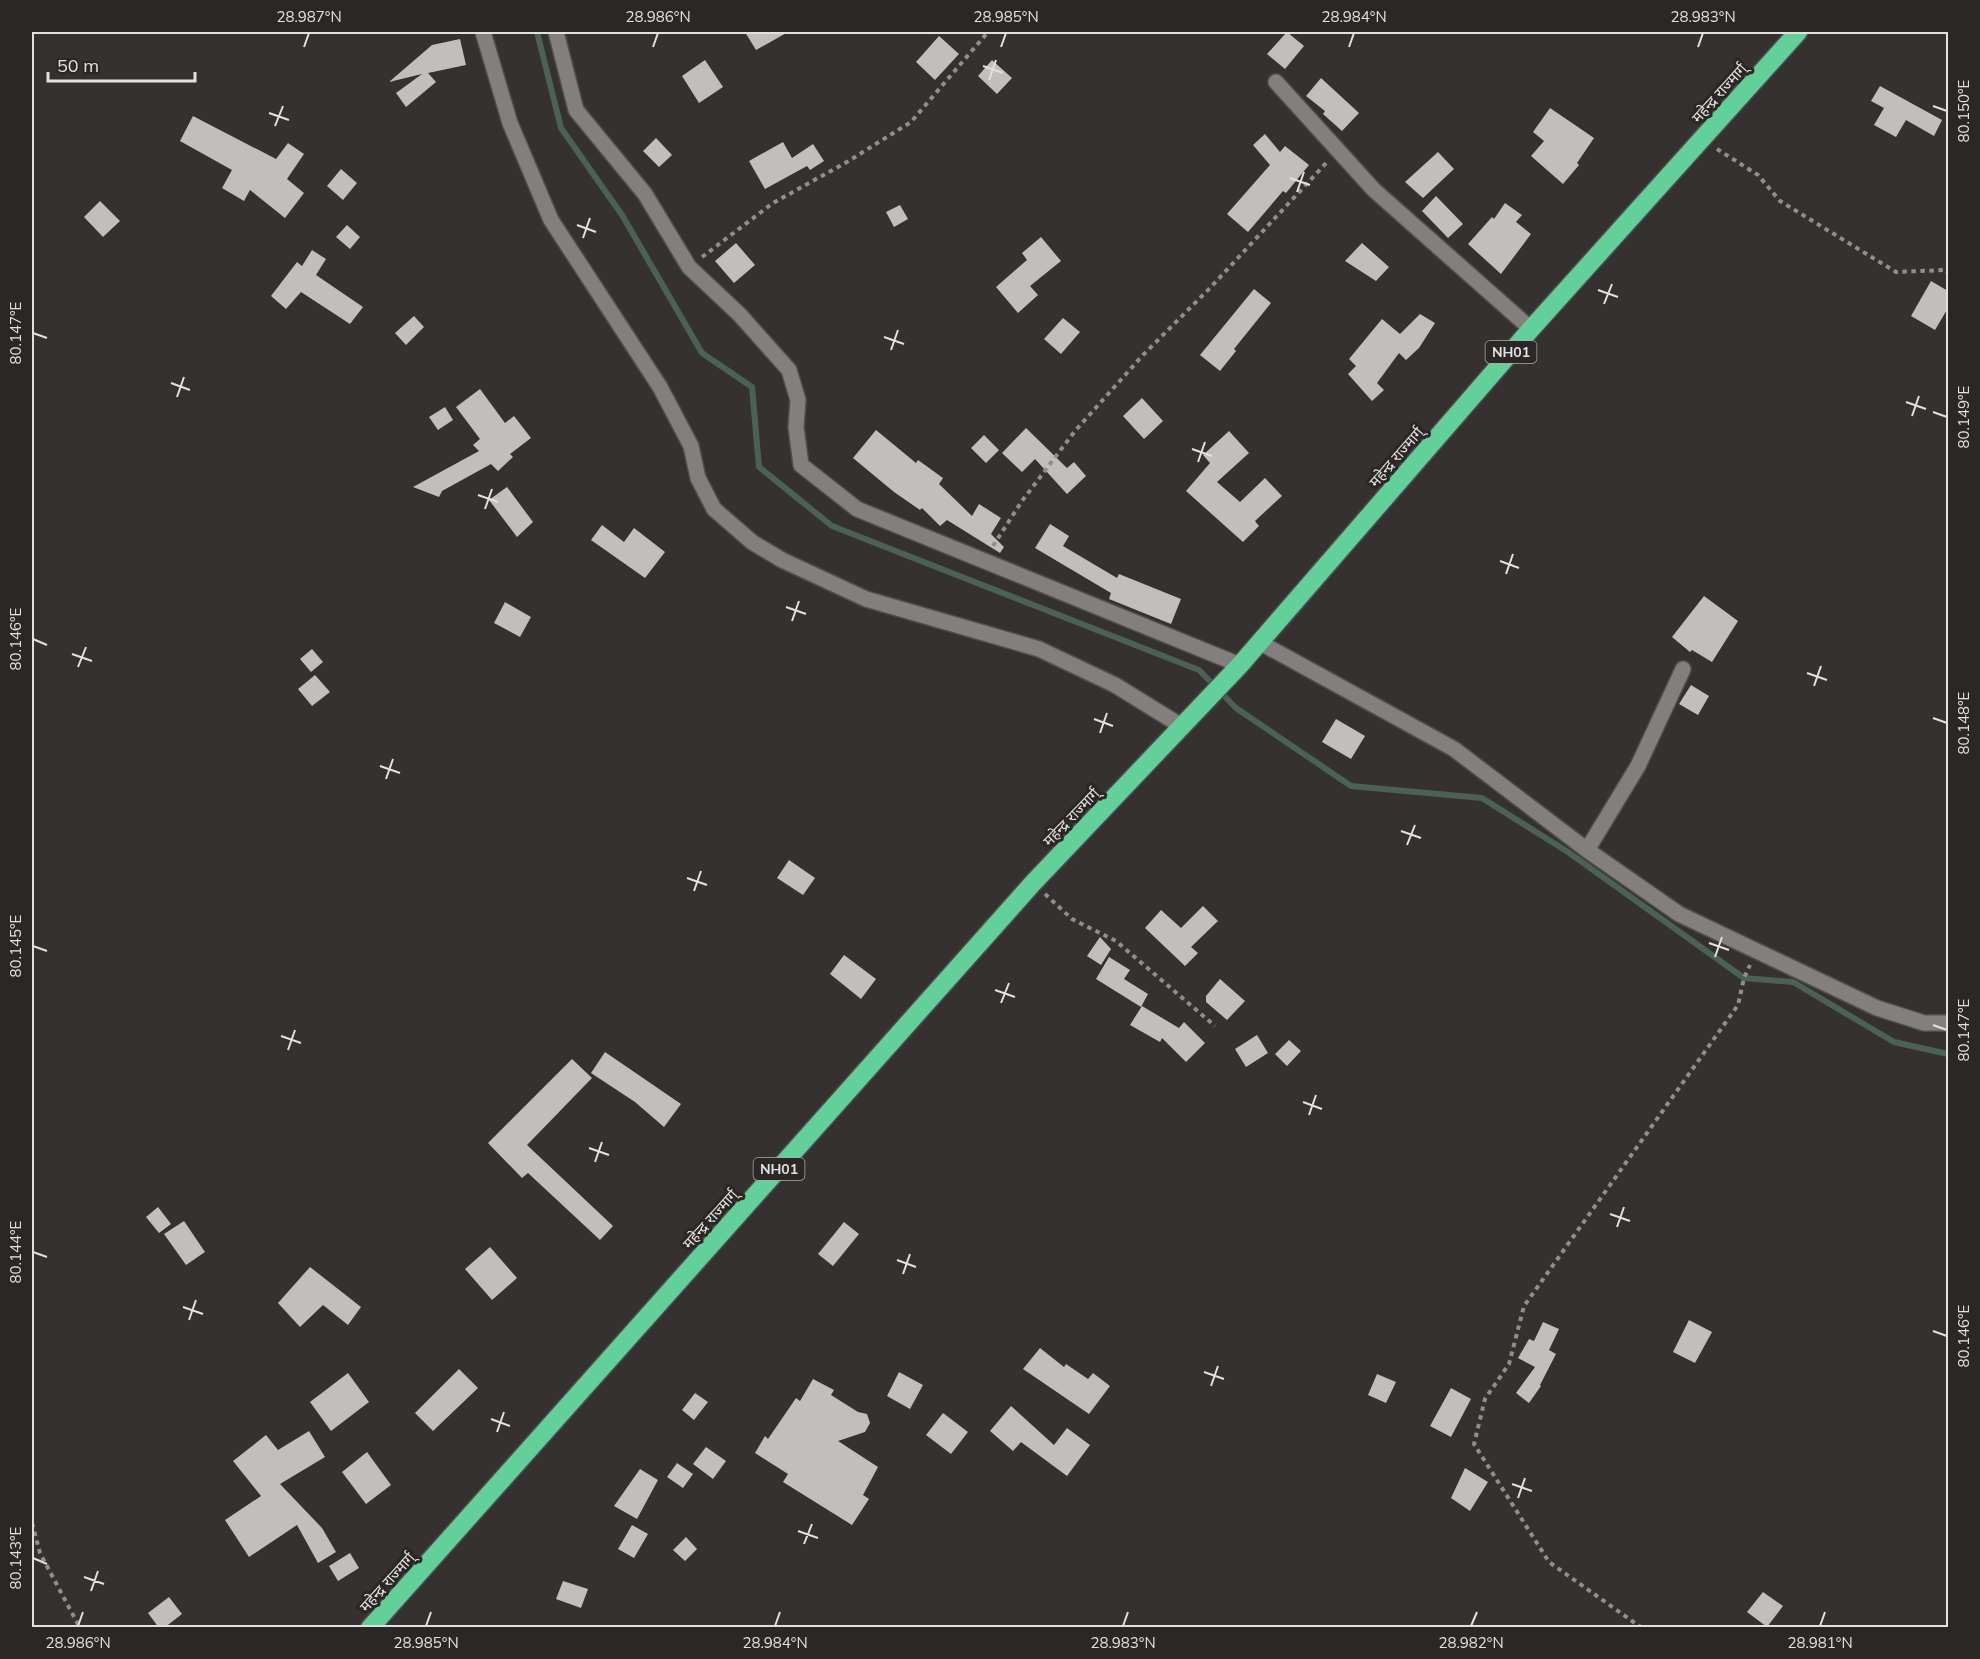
<svg xmlns="http://www.w3.org/2000/svg" width="1980" height="1659" viewBox="0 0 1980 1659" font-family="Mulish,'Noto Sans Devanagari',sans-serif">
	<rect width="100%" height="100%" fill="#353131"/>
	<g fill="none" stroke-linecap="round" stroke-linejoin="round">
		<path stroke="#4b6056" stroke-width="6" d="M 537,32 L 561,128 L 622,215 L 702,353 L 752,387 L 759,467 L 832,526 L 1199,670 L 1236,708 L 1351,786 L 1482,798 L 1568,852 L 1744,978 L 1793,982 L 1894,1042 L 1948,1054"/>
	</g>
	<path fill="#c3bebe" d="M 745,32 L 788,32 L 756,50 Z
		M 1287,32 L 1304,46 L 1285,69 L 1267,54 Z
		M 939,36 L 959,54 L 935,80 L 916,62 Z
		M 460,39 L 466,65 L 428,73 L 436,82 L 406,107 L 396,93 L 422,74 L 389,82 L 432,45 Z
		M 705,60 L 723,87 L 699,103 L 682,76 Z
		M 992,60 L 1012,78 L 997,94 L 978,76 Z
		M 1321,78 L 1359,113 L 1342,131 L 1323,114 L 1325,111 L 1306,96 Z
		M 1880,86 L 1942,120 L 1934,136 L 1906,120 L 1896,137 L 1874,125 L 1884,108 L 1871,101 Z
		M 1550,108 L 1594,138 L 1577,163 L 1579,165 L 1563,184 L 1531,156 L 1544,141 L 1533,132 Z
		M 193,116 L 276,159 L 288,143 L 304,154 L 287,179 L 304,193 L 285,218 L 250,190 L 244,201 L 222,188 L 232,170 L 180,141 Z
		M 1265,134 L 1280,152 L 1285,146 L 1309,165 L 1286,193 L 1283,191 L 1248,232 L 1227,214 L 1270,165 L 1253,145 Z
		M 656,138 L 672,155 L 659,167 L 643,151 Z
		M 783,142 L 792,158 L 813,144 L 824,161 L 810,170 L 807,166 L 765,189 L 749,161 Z
		M 1438,152 L 1454,169 L 1423,198 L 1405,182 Z
		M 341,169 L 357,183 L 343,200 L 327,186 Z
		M 1436,196 L 1463,224 L 1448,238 L 1422,211 Z
		M 100,201 L 120,221 L 103,237 L 84,217 Z
		M 1505,203 L 1522,215 L 1516,222 L 1531,234 L 1501,274 L 1468,244 L 1492,217 L 1494,219 Z
		M 900,205 L 908,219 L 894,227 L 886,212 Z
		M 347,225 L 360,237 L 350,249 L 336,237 Z
		M 1041,237 L 1061,261 L 1030,286 L 1038,295 L 1018,313 L 996,287 L 1027,260 L 1022,253 Z
		M 736,243 L 755,265 L 734,283 L 715,261 Z
		M 1362,243 L 1389,267 L 1376,281 L 1345,261 Z
		M 312,250 L 326,259 L 316,275 L 363,307 L 350,324 L 301,292 L 286,309 L 271,296 L 297,262 L 302,266 Z
		M 1931,281 L 1948,291 L 1948,308 L 1935,330 L 1911,316 Z
		M 1254,289 L 1271,303 L 1234,349 L 1236,351 L 1220,371 L 1200,355 Z
		M 1420,314 L 1435,323 L 1419,348 L 1406,360 L 1399,353 L 1377,383 L 1384,390 L 1372,401 L 1348,374 L 1356,366 L 1349,359 L 1382,319 L 1400,334 Z
		M 414,316 L 424,327 L 406,345 L 395,333 Z
		M 1063,318 L 1080,332 L 1061,354 L 1044,339 Z
		M 480,389 L 505,423 L 514,416 L 531,438 L 510,454 L 513,457 L 498,471 L 491,464 L 442,491 L 439,497 L 413,487 L 479,451 L 473,445 L 480,439 L 456,407 Z
		M 1142,398 L 1163,421 L 1144,439 L 1123,416 Z
		M 445,407 L 453,420 L 438,430 L 429,417 Z
		M 1026,428 L 1067,468 L 1074,462 L 1086,476 L 1067,494 L 1035,459 L 1022,472 L 1002,453 Z
		M 876,430 L 916,463 L 918,460 L 943,478 L 939,484 L 972,516 L 979,504 L 1001,518 L 991,534 L 1004,547 L 1000,553 L 947,520 L 940,526 L 922,508 L 920,510 L 894,492 L 853,458 Z
		M 1229,431 L 1249,453 L 1217,482 L 1240,502 L 1265,478 L 1282,496 L 1255,521 L 1259,526 L 1243,542 L 1186,491 L 1210,463 L 1203,455 Z
		M 984,435 L 999,450 L 986,463 L 971,448 Z
		M 507,487 L 533,522 L 517,537 L 489,500 Z
		M 1050,524 L 1069,536 L 1063,546 L 1117,578 L 1119,574 L 1181,599 L 1171,624 L 1109,599 L 1111,593 L 1035,548 Z
		M 602,525 L 624,542 L 634,528 L 665,552 L 645,578 L 591,540 Z
		M 1704,596 L 1738,621 L 1712,662 L 1692,650 L 1690,652 L 1672,637 Z
		M 505,602 L 531,617 L 520,637 L 494,623 Z
		M 312,649 L 323,662 L 311,672 L 300,659 Z
		M 315,675 L 330,692 L 312,706 L 298,689 Z
		M 1691,685 L 1709,696 L 1698,715 L 1679,704 Z
		M 1336,719 L 1365,736 L 1351,759 L 1322,742 Z
		M 789,860 L 815,878 L 803,895 L 777,878 Z
		M 1203,906 L 1218,921 L 1191,947 L 1198,953 L 1185,966 L 1145,928 L 1161,910 L 1181,928 Z
		M 1100,937 L 1111,949 L 1101,965 L 1087,956 Z
		M 844,955 L 876,979 L 861,999 L 830,974 Z
		M 1109,957 L 1130,970 L 1124,979 L 1148,994 L 1141,1007 L 1096,979 Z
		M 1220,979 L 1245,1001 L 1227,1020 L 1206,1002 L 1206,996 Z
		M 1142,1006 L 1179,1028 L 1184,1022 L 1205,1043 L 1186,1062 L 1162,1038 L 1160,1042 L 1130,1025 Z
		M 1257,1035 L 1268,1053 L 1246,1067 L 1235,1049 Z
		M 1289,1040 L 1301,1051 L 1287,1066 L 1275,1054 Z
		M 605,1052 L 681,1104 L 664,1127 L 635,1102 L 591,1073 Z
		M 572,1059 L 592,1078 L 527,1145 L 613,1226 L 600,1240 L 528,1173 L 522,1178 L 488,1143 Z
		M 158,1207 L 171,1224 L 159,1233 L 146,1217 Z
		M 184,1221 L 205,1252 L 186,1265 L 164,1234 Z
		M 844,1222 L 859,1234 L 833,1266 L 818,1254 Z
		M 490,1247 L 517,1278 L 492,1300 L 465,1269 Z
		M 310,1267 L 361,1307 L 348,1325 L 323,1305 L 300,1327 L 278,1303 Z
		M 1689,1320 L 1712,1332 L 1695,1363 L 1673,1352 Z
		M 1543,1322 L 1559,1329 L 1549,1350 L 1556,1354 L 1540,1385 L 1541,1386 L 1529,1403 L 1516,1393 L 1535,1367 L 1518,1358 L 1529,1339 L 1534,1341 Z
		M 1040,1348 L 1064,1367 L 1066,1364 L 1088,1379 L 1093,1373 L 1110,1386 L 1089,1414 L 1023,1369 Z
		M 459,1369 L 478,1388 L 433,1431 L 415,1413 Z
		M 899,1372 L 923,1385 L 910,1409 L 887,1396 Z
		M 348,1373 L 369,1402 L 331,1431 L 310,1402 Z
		M 1377,1374 L 1396,1382 L 1386,1403 L 1368,1395 Z
		M 813,1379 L 834,1390 L 831,1395 L 858,1412 L 867,1414 L 870,1423 L 865,1432 L 838,1441 L 878,1467 L 863,1495 L 869,1499 L 852,1525 L 783,1482 L 788,1474 L 755,1453 L 765,1436 L 768,1439 L 796,1398 L 800,1401 Z
		M 1451,1388 L 1471,1399 L 1451,1437 L 1430,1426 Z
		M 695,1393 L 708,1402 L 694,1420 L 682,1410 Z
		M 1011,1406 L 1054,1445 L 1067,1428 L 1090,1445 L 1067,1476 L 1021,1442 L 1013,1451 L 990,1431 Z
		M 943,1413 L 968,1432 L 951,1454 L 926,1435 Z
		M 309,1431 L 325,1457 L 280,1484 L 322,1528 L 336,1552 L 318,1563 L 297,1525 L 249,1557 L 225,1520 L 261,1496 L 233,1461 L 266,1435 L 278,1450 Z
		M 706,1447 L 726,1461 L 713,1479 L 693,1464 Z
		M 367,1452 L 391,1485 L 366,1504 L 342,1472 Z
		M 677,1463 L 693,1474 L 683,1488 L 667,1477 Z
		M 1465,1468 L 1488,1482 L 1470,1511 L 1451,1498 Z
		M 640,1469 L 658,1480 L 637,1519 L 614,1506 Z
		M 632,1525 L 648,1534 L 634,1558 L 618,1549 Z
		M 686,1537 L 697,1549 L 685,1561 L 673,1550 Z
		M 350,1553 L 359,1568 L 338,1581 L 329,1566 Z
		M 563,1581 L 588,1589 L 581,1608 L 556,1599 Z
		M 1763,1592 L 1783,1606 L 1767,1627 L 1747,1612 Z
		M 169,1597 L 182,1614 L 164,1628 L 159,1628 L 148,1613 Z"/>
	<g fill="none" stroke-linecap="round" stroke-linejoin="round">
		<defs>
			<path id="minor" d="M 483,32 L 510,123 L 551,220 L 660,387 L 691,446 L 698,478 L 714,509 L 752,542 L 782,560 L 866,599 L 1039,649 L 1115,685 L 1183,727
				M 556,32 L 576,110 L 645,194 L 689,267 L 740,315 L 789,370 L 798,400 L 796,427 L 801,465 L 857,509 L 1240,665
				M 1276,82 L 1374,190 L 1531,329
				M 1259,642 L 1454,749 L 1587,850 L 1679,914 L 1877,1008 L 1924,1023 L 1948,1023
				M 1587,850 L 1638,766 L 1683,669"/>
			<path id="highway" d="M 370,1628 L 1033,883 L 1240,665 L 1531,329 L 1798,32"/>
		</defs>
		<use href="#minor" stroke="#504d4d" stroke-width="18"/>
		<use href="#highway" stroke="#504d4d" stroke-width="21"/>
		<path stroke="#918e8e" stroke-width="4" stroke-dasharray="4.5 4.5" stroke-linecap="butt" d="M 1717,149 L 1758,175 L 1780,201 L 1896,272 L 1945,270 L 1948,273
			M 702,257 L 773,203 L 847,162 L 911,122 L 988,32
			M 993,546 L 1022,501 L 1075,431 L 1143,355 L 1210,288 L 1328,161
			M 1045,894 L 1072,919 L 1116,941 L 1215,1026
			M 32,1523 L 40,1553 L 80,1628
			M 1642,1628 L 1549,1562 L 1474,1444 L 1485,1399 L 1509,1364 L 1524,1306 L 1738,1005 L 1744,978 L 1750,965"/>
		<use href="#minor" stroke="#837f7e" stroke-width="15"/>
		<use href="#highway" stroke="#63cf9b" stroke-width="18"/>
	</g>
	<path fill="none" stroke="#e3e1e0" stroke-width="2" d="M 304,47 L 309,33M 653,47 L 658,33M 1001,47 L 1006,33M 1349,47 L 1354,33M 1698,47 L 1703,33M 983,66 L 1003,73M 989,80 L 996,60M 1933,106 L 1947,111M 269,113 L 289,120M 275,126 L 283,106M 1290,178 L 1310,185M 1297,192 L 1304,172M 577,225 L 596,232M 583,238 L 590,218M 1598,290 L 1618,297M 1604,304 L 1612,284M 33,333 L 47,338M 884,337 L 904,344M 891,350 L 898,330M 171,383 L 190,390M 177,397 L 184,377M 1906,402 L 1926,409M 1933,412 L 1947,417M 1912,416 L 1919,396M 1192,449 L 1212,456M 1198,462 L 1205,442M 478,495 L 498,502M 485,509 L 492,489M 1500,561 L 1519,568M 1506,574 L 1513,554M 786,607 L 806,614M 792,621 L 799,601M 33,639 L 47,645M 72,654 L 92,661M 78,667 L 86,647M 1807,673 L 1827,680M 1814,686 L 1821,666M 1933,718 L 1947,723M 1094,719 L 1113,726M 1100,733 L 1107,713M 380,766 L 400,773M 386,779 L 393,759M 1401,831 L 1421,838M 1407,845 L 1415,825M 687,878 L 707,885M 694,891 L 701,871M 1709,943 L 1729,950M 33,946 L 47,951M 1715,957 L 1722,937M 995,990 L 1015,997M 1001,1003 L 1009,983M 1933,1025 L 1947,1030M 281,1036 L 301,1043M 288,1050 L 295,1030M 1303,1102 L 1322,1109M 1309,1115 L 1316,1095M 589,1148 L 609,1155M 595,1162 L 602,1142M 1610,1214 L 1630,1221M 1617,1227 L 1624,1207M 33,1252 L 47,1257M 897,1260 L 916,1267M 903,1274 L 910,1254M 183,1307 L 203,1314M 189,1320 L 196,1300M 1933,1331 L 1947,1336M 1204,1372 L 1224,1379M 1211,1386 L 1218,1366M 491,1419 L 510,1426M 497,1432 L 504,1412M 1512,1484 L 1532,1491M 1518,1498 L 1525,1478M 798,1531 L 818,1538M 804,1544 L 812,1524M 33,1558 L 47,1564M 84,1577 L 104,1584M 91,1591 L 98,1571M 78,1626 L 83,1612M 426,1626 L 431,1612M 775,1626 L 780,1612M 1123,1626 L 1128,1612M 1471,1626 L 1477,1612M 1820,1626 L 1825,1612"/>
	<g text-anchor="middle" dominant-baseline="central" stroke-width="6" stroke-linejoin="round" paint-order="stroke">
		<g fill="#2b2727" stroke="#aca9a8" stroke-width="1.5">
			<rect x="1485.5" y="341" width="51" height="22" rx="4.5"/>
			<rect x="753.5" y="1158" width="51" height="22" rx="4.5"/>
		</g>
		<g font-size="14" font-weight="bold" fill="#e3e1e0">
			<text x="1511" y="352">NH01</text>
			<text x="779" y="1169">NH01</text>
		</g>
		<g font-size="15" fill="#e3e1e0" stroke="#2b2727">
			<text transform="translate(1719 93) rotate(-48)">महेन्द्र राज्मार्ग्</text>
			<text transform="translate(1396 457) rotate(-49)">महेन्द्र राज्मार्ग्</text>
			<text transform="translate(1071 817) rotate(-46)">महेन्द्र राज्मार्ग्</text>
			<text transform="translate(710 1219) rotate(-48)">महेन्द्र राज्मार्ग्</text>
			<text transform="translate(387 1582) rotate(-48)">महेन्द्र राज्मार्ग्</text>
		</g>
	</g>
	<rect width="1980" height="1659" fill="none" stroke="#2b2727" stroke-width="66"/>
	<path d="M48 72v9h147v-9" fill="none" stroke="#e3e1e0" stroke-width="3"/>
	<text x="57" y="72" font-size="18" fill="#e3e1e0" stroke="#2b2727" stroke-width="4.5" paint-order="stroke">50 m</text>
	<rect x="33" y="33" width="1914" height="1593" fill="none" stroke="#e3e1e0" stroke-width="2"/>
	<g font-size="15" text-anchor="middle" fill="#e3e1e0">
		<text x="309" y="22">28.987°N</text>
		<text x="658" y="22">28.986°N</text>
		<text x="1006" y="22">28.985°N</text>
		<text x="1354" y="22">28.984°N</text>
		<text x="1703" y="22">28.983°N</text>
		<text transform="translate(1964 111) rotate(-90)" y="5">80.150°E</text>
		<text transform="translate(16 333) rotate(-90)" y="5">80.147°E</text>
		<text transform="translate(1964 417) rotate(-90)" y="5">80.149°E</text>
		<text transform="translate(16 639) rotate(-90)" y="5">80.146°E</text>
		<text transform="translate(1964 723) rotate(-90)" y="5">80.148°E</text>
		<text transform="translate(16 946) rotate(-90)" y="5">80.145°E</text>
		<text transform="translate(1964 1030) rotate(-90)" y="5">80.147°E</text>
		<text transform="translate(16 1252) rotate(-90)" y="5">80.144°E</text>
		<text transform="translate(1964 1336) rotate(-90)" y="5">80.146°E</text>
		<text transform="translate(16 1558) rotate(-90)" y="5">80.143°E</text>
		<text x="78" y="1648">28.986°N</text>
		<text x="426" y="1648">28.985°N</text>
		<text x="775" y="1648">28.984°N</text>
		<text x="1123" y="1648">28.983°N</text>
		<text x="1471" y="1648">28.982°N</text>
		<text x="1820" y="1648">28.981°N</text>
	</g>
</svg>
